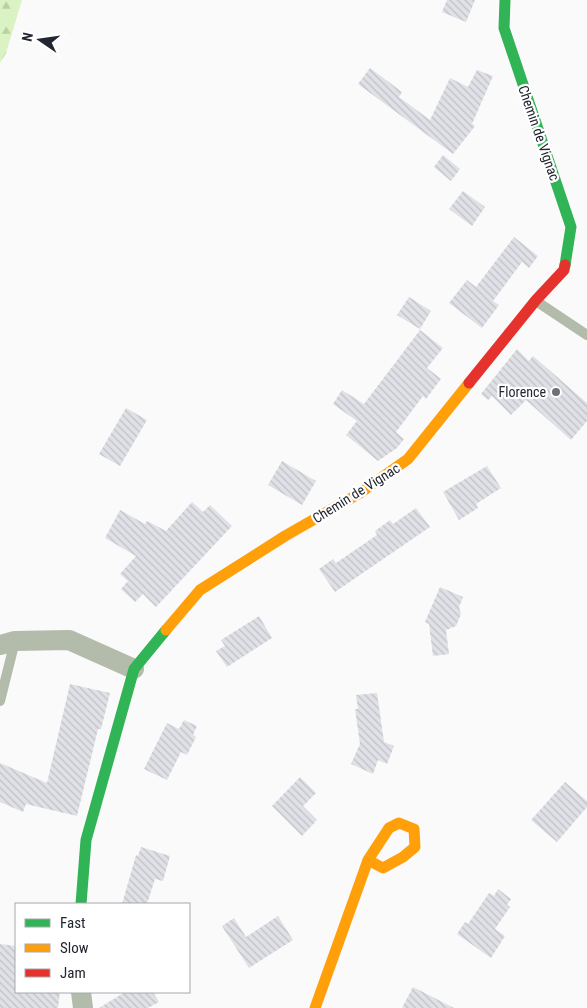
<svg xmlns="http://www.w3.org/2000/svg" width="587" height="1008" viewBox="0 0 587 1008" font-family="'Roboto Condensed',sans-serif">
	<defs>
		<pattern id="forest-firs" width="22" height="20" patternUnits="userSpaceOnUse" patternTransform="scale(1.25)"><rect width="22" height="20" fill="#dbf3c3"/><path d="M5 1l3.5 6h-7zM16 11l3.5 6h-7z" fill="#bcd0a8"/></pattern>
		<pattern id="building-back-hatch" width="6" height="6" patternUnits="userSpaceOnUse" patternTransform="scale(1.25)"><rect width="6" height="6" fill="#dfe1e6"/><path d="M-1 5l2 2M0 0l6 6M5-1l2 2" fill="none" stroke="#bfc1c6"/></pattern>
	</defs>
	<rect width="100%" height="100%" fill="#fafafa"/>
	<path fill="url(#forest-firs)" d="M 0,0 L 22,0 L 6,53 L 0,63 Z"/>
	<path fill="url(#building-back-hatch)" d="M 447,0 L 475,0 L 466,22 L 442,12 Z
		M 370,68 L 402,92 L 399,97 L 430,120 L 450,78 L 468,87 L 477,70 L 493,76 L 472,124 L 475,126 L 453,154 L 358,84 Z
		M 443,155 L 460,169 L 451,181 L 434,167 Z
		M 463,191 L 485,207 L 472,226 L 449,209 Z
		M 514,237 L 538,256 L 529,268 L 522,262 L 493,301 L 499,305 L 482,328 L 449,303 L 467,280 L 476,287 Z
		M 409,297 L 431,311 L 420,329 L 397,315 Z
		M 420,330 L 443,348 L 427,368 L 441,379 L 426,399 L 423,396 L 396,432 L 404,439 L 397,448 L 378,461 L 346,435 L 357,421 L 333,404 L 342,390 L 364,404 Z
		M 517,349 L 529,361 L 533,356 L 587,403 L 587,421 L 571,440 L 526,400 L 511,415 L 492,396 L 488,400 L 481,394 Z
		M 126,408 L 147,420 L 120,466 L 99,454 Z
		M 282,461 L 316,481 L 302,505 L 268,485 Z
		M 487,466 L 501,488 L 476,504 L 478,508 L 459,520 L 443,492 Z
		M 192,502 L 203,512 L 210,505 L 232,526 L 156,607 L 143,594 L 135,602 L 121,589 L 128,581 L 120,574 L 136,556 L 105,538 L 120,510 L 145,524 L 147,521 L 166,531 Z
		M 416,508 L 430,527 L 335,592 L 319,569 L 333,559 L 336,563 L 377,535 L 375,531 L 382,526 L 390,520 L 393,524 Z
		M 440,587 L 463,597 L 459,607 L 461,614 L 456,626 L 446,630 L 449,654 L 433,656 L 429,624 L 425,622 Z
		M 259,616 L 272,638 L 227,667 L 216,651 L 225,646 L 221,640 Z
		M 70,684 L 110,693 L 101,729 L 98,729 L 77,816 L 26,804 L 23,812 L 0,802 L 0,763 L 47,783 Z
		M 377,693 L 384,742 L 394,746 L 387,764 L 378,760 L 373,774 L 351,764 L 360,744 L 355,709 L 358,709 L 356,695 Z
		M 184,720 L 197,726 L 193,735 L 196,737 L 187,755 L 181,752 L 167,780 L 144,769 L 167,723 L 179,729 Z
		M 300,777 L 316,793 L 303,806 L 317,820 L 302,836 L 272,806 Z
		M 565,782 L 587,801 L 587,807 L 557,842 L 531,820 Z
		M 141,847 L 170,856 L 163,881 L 155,879 L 147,904 L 122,904 L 136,855 L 138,856 Z
		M 498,889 L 511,899 L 507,905 L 510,907 L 495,929 L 505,936 L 491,958 L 457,934 L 465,922 L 468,924 L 489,893 L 494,896 Z
		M 278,916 L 293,940 L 249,968 L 222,926 L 234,918 L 246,937 Z
		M 0,944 L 16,946 L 16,992 L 60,992 L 58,1008 L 0,1008 Z
		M 413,987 L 454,1008 L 402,1008 Z
		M 125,992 L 153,992 L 159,1002 L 148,1008 L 99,1008 Z"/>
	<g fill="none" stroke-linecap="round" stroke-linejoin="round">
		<path stroke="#b3bbab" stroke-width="10" d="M 536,301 L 587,335
			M 0,701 L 15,641"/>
		<path stroke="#b3bbab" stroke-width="20" d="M 0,645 L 15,641 L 69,640 L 134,669
			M 81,992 L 83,1008"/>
		<path stroke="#30b455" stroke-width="11" d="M 505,0 L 504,28 L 571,227 L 565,265
			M 81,904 L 86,840 L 134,669 L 166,630"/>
		<path stroke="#ff9f0a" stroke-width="11" d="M 166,630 L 200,590 L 285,536 L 360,493 L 408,459 L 469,383
			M 315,1008 L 368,860 L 389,828 L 399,823 L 414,829 L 415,847 L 403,857 L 383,868 L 368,860"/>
		<path stroke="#e5322d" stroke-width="11" d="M 469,383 L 536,300 L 564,270 L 565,265"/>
	</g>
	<circle fill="#6e7077" stroke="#fff" stroke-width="2" cx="556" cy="392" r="5"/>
	<g text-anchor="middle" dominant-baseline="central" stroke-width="4.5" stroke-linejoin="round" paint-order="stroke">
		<g font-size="14" fill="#222630" stroke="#fff">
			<text transform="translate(539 133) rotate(71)">Chemin de Vignac</text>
			<text transform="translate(356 493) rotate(-32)">Chemin de Vignac</text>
		</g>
		<g font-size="14" fill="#222630" stroke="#fff" text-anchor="end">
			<text x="546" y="392">Florence</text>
		</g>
	</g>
	<rect x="15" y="903" width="175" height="90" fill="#ffffff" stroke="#a7a8ac"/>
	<rect x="25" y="919" width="25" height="8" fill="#30b455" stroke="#a7a8ac"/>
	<text x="60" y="928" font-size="15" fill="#222630">Fast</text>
	<rect x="25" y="944" width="25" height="8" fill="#ff9f0a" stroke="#a7a8ac"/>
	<text x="60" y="953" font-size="15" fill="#222630">Slow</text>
	<rect x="25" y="969" width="25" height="8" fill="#e5322d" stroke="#a7a8ac"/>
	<text x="60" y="978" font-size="15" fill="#222630">Jam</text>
	<g transform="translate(40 40) rotate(283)" stroke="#ffffff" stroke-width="4" paint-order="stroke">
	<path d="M0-4L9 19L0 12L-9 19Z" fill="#222630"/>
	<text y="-8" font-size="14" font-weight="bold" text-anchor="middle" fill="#222630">N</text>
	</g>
</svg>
